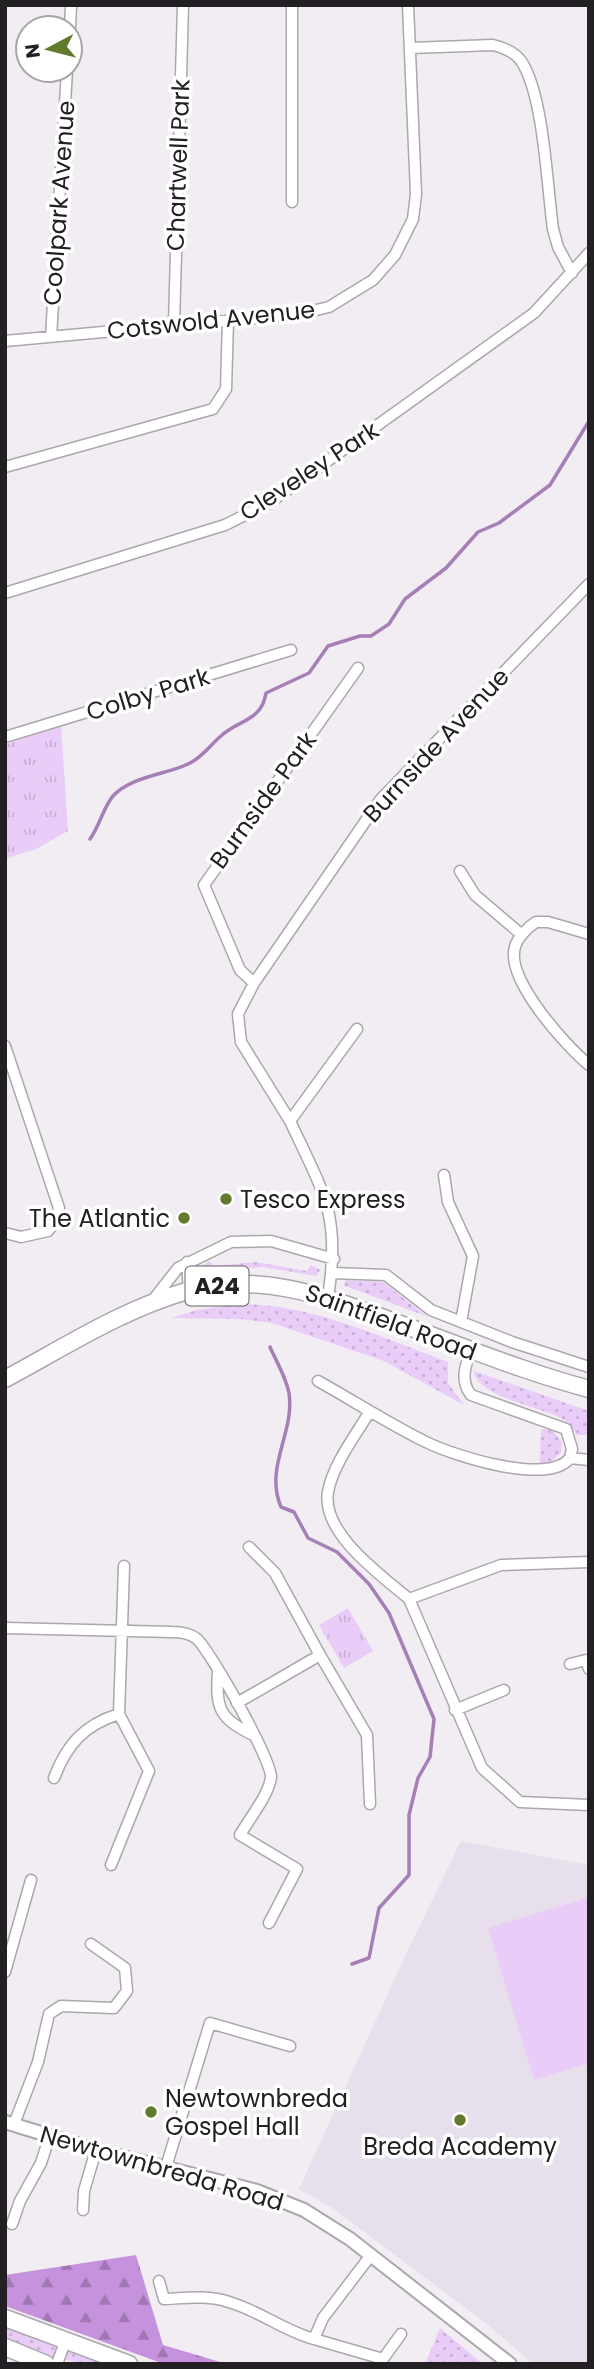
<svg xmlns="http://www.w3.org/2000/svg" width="594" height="2369" viewBox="0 0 594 2369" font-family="Poppins,sans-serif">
	<defs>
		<pattern id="grass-dots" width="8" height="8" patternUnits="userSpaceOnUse" patternTransform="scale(1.75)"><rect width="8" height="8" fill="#eaccf8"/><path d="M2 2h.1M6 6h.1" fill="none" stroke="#c8afd4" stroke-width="1.8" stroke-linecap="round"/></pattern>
		<pattern id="forest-firs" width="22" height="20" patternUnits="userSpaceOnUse" patternTransform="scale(1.75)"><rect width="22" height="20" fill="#c692dd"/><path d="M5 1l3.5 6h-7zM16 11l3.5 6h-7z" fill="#a077b3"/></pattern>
		<pattern id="park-tufts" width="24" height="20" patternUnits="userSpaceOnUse" patternTransform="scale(1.75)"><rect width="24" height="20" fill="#eaccf8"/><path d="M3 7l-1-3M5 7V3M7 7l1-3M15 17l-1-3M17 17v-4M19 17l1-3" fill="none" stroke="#c8afd4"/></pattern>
	</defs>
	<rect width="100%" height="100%" fill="#f1edf3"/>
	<path fill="#e7dfeb" d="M 461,1841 L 589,1865 L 589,2364 L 533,2364 L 487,2324 L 334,2209 L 299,2189 L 406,1954 Z"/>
	<path fill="url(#grass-dots)" d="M 209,1261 L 214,1266 L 256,1262 L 307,1271 L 311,1265 L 320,1270 L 317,1276 L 263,1267 L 194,1272 Z
		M 346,1280 L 383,1282 L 426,1316 L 343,1285 Z
		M 240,1304 C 312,1304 381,1337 448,1362 L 448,1383 L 464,1405 L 384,1361 L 272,1323 L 240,1319 L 171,1318 L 197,1310 Z
		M 474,1371 L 589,1411 L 589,1435 L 577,1435 C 573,1430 568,1422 562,1419 C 543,1407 476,1397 474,1371 Z
		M 541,1429 L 552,1430 L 562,1442 L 561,1452 L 550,1463 L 540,1463 Z
		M 5,2328 L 102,2364 C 66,2364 39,2352 5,2339 Z
		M 440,2328 L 483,2364 L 425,2364 Z"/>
	<path fill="url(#forest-firs)" d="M 136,2255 L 163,2345 L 227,2364 L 164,2364 L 5,2306 L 5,2275 Z"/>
	<path fill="url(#park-tufts)" d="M 61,725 L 68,831 L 36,849 L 5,859 L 5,745 Z
		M 348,1608 L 373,1651 L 344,1668 L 319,1625 Z"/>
	<path fill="#eaccf8" d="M 587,1898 L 589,2063 L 534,2080 L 488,1928 Z"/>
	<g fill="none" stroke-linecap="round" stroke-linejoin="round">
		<path stroke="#a57fb6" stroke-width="3.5" d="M 90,839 C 99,827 104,806 113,796 C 132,776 165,775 188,764 C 202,758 210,745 221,736 C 238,720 262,721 266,693 L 309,673 L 328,646 L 360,636 L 371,636 L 389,624 L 405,599 L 446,568 L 478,532 L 499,523 L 550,485 L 589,421
			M 270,1347 C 276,1361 286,1377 289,1393 C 295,1433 264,1467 281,1507 L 294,1512 L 308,1538 L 337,1552 L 369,1584 L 389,1613 L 434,1719 L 430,1757 L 418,1778 L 409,1815 L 409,1875 L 379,1908 L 369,1958 L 352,1964"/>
		<defs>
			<path id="minor" d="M 292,5 L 292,202
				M 70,28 L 71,5
				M 410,48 L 493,45 C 505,48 517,53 523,64 C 544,100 547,186 553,229 L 558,247 L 572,273
				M 174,324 L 183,5
				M 51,337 L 67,70
				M 5,341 L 299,314 L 329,307 L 373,280 L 395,255 L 413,219 L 416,194 L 408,5
				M 5,467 L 213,409 L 226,389 L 228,320
				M 5,593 L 225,525 L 269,503 L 534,313 L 589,253
				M 5,737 L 291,650
				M 460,871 L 475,895 L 522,935
				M 589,934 L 548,922 L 536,922 C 528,927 517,938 515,947 C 505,979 566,1046 589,1065
				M 254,983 L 380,800 L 589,584
				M 5,1046 L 59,1208 L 55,1222 L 48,1231 L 21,1237 L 5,1233
				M 290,1121 L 241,1042 L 238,1014 L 254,983 L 240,970 L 204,885 L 358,668
				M 444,1175 L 448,1202 L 473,1256 L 461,1322
				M 187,1262 L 189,1291
				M 333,1273 L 386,1275 L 431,1310 L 512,1342 L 589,1367
				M 328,1297 C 341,1215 324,1194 290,1121 L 357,1029
				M 153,1300 L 178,1268 L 231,1242 L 271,1241 L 334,1259
				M 471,1350 C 465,1366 460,1381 471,1395 L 566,1429 L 572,1449 L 570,1458
				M 318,1381 C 354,1401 389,1424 426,1442 C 454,1456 549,1486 570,1458 L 589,1460
				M 370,1411 C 356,1435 333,1464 328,1492 C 321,1533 381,1575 409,1599 L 501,1565 L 589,1562
				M 249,1547 L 275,1573 L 320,1655
				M 409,1599 L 482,1768 L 520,1802 L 589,1805
				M 5,1628 L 172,1632 C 181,1632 190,1633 197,1639 C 211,1652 273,1762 271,1778 C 268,1796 249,1819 240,1835 L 297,1869 L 269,1923
				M 570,1664 L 586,1660 L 589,1669
				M 218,1672 C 215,1711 221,1719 255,1736
				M 237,1703 L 320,1655 L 367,1735 L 370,1804
				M 455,1710 L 504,1690
				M 54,1778 C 67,1744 84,1725 119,1714
				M 111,1865 L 149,1771 L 119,1714 L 124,1566
				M 5,1972 L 31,1880
				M 14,2124 L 38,2062 L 49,2014 L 61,2006 L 114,2008 L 127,1991 L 125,1968 L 91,1944
				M 166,2167 L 210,2023 L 290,2046
				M 83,2210 L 84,2191 L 96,2150
				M 12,2224 L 20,2201 L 41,2163 L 50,2135
				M 159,2281 L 164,2299 C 186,2298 208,2295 229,2302 C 260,2311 284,2331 314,2339 L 323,2318 L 371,2255
				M 314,2339 L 383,2359 L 401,2334
				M 57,2364 L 65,2342"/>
			<path id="tertiary" d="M 5,2122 L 96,2150 L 257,2191 L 304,2210 L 350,2239 L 510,2364"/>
			<path id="trunk" d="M 5,1379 C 63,1348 123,1309 187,1291 C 264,1270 331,1299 403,1325 C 465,1347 525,1372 589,1389
				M 5,2318 L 129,2364
				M 5,2347 L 46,2364"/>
		</defs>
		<use href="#minor" stroke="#aba7ad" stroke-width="13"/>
		<use href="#tertiary" stroke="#aba7ad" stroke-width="16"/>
		<use href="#trunk" stroke="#aba7ad" stroke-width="19"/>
		<use href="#minor" stroke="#fff" stroke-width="10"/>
		<use href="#tertiary" stroke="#fff" stroke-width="12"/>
		<use href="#trunk" stroke="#fff" stroke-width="16"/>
	</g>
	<g fill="#617a2c" stroke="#fff" stroke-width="2.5">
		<circle cx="226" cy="1199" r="7"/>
		<circle cx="184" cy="1218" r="7"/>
		<circle cx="151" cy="2112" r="7"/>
		<circle cx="460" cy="2120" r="7"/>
	</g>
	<g text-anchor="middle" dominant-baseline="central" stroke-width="7" stroke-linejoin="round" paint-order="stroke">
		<rect fill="#fff" stroke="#646364" stroke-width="2" x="185.5" y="1266.5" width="63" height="39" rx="5"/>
		<g font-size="23" font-weight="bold" fill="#222022">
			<text x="217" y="1286">A24</text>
		</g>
		<g font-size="24" fill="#222022" stroke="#fff">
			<text transform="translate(178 165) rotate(-88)">Chartwell Park</text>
			<text transform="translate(59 203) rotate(-86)">Coolpark Avenue</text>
			<text transform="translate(211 320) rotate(-6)">Cotswold Avenue</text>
			<text transform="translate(309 471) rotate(-33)">Cleveley Park</text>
			<text transform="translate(148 694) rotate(-17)">Colby Park</text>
			<text transform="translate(436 745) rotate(-47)">Burnside Avenue</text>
			<text transform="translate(263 800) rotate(-54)">Burnside Park</text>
			<text transform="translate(391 1322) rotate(20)">Saintfield Road</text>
			<text transform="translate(162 2168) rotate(16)">Newtownbreda Road</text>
		</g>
		<g font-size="24" fill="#222022" stroke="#fff" text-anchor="start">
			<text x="240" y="1199">Tesco Express</text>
			<text x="170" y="1218" text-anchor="end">The Atlantic</text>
			<text x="165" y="2098">Newtownbreda<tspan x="165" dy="28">Gospel Hall</tspan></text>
			<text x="460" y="2146" text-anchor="middle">Breda Academy</text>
		</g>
	</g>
	<rect width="594" height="2369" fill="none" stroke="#222022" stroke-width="14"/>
	<g transform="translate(49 49) rotate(263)"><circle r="33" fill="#ffffff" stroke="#a7a6a7" stroke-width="2"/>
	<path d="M0-5L12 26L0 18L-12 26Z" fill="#617a2c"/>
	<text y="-10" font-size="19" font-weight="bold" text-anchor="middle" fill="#222022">N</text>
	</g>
</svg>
